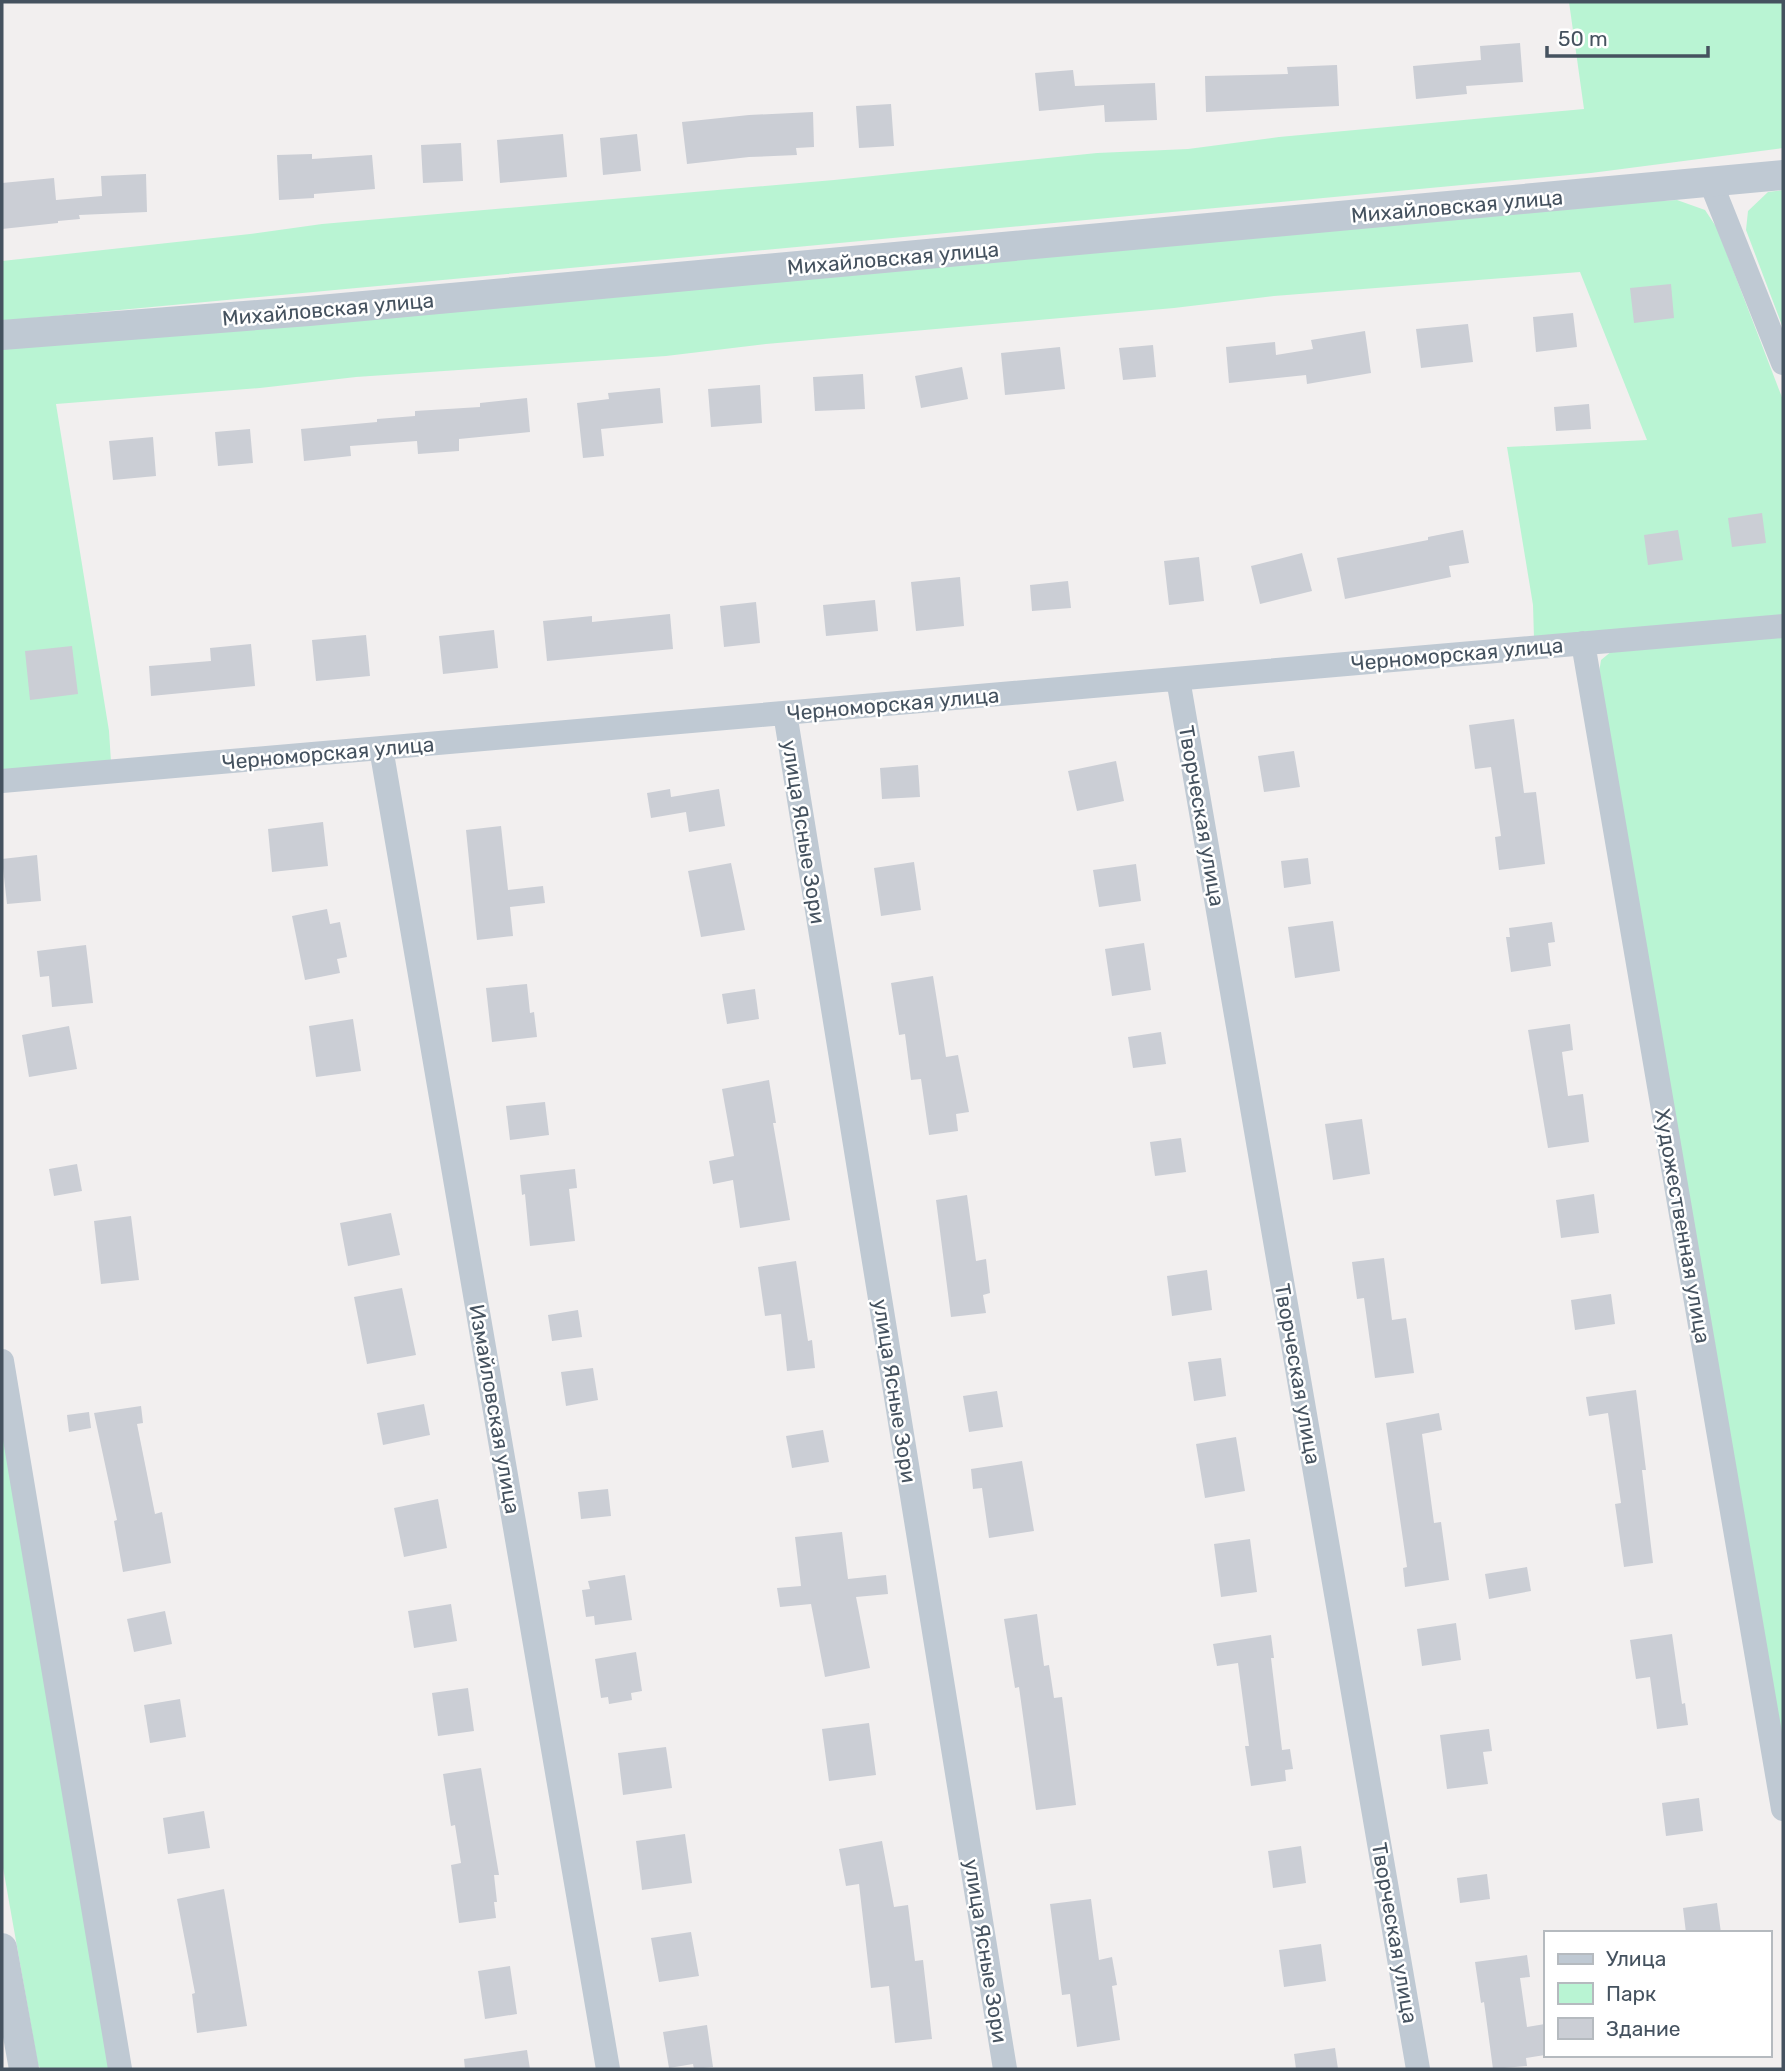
<svg xmlns="http://www.w3.org/2000/svg" width="1785" height="2071" viewBox="0 0 1785 2071" font-family="Rubik,sans-serif">
	<rect width="100%" height="100%" fill="#f2efef"/>
	<path fill="#b9f4d3" d="M 1569,2 L 1783,2 L 1783,148 L 1591,173 L 2,321 L 2,261 L 250,234 L 322,224 L 834,180 L 1097,153 L 1188,149 L 1279,137 L 1584,109 Z
		M 1783,190 L 1783,328 L 1746,230 L 1748,211 L 1768,192 Z
		M 1677,200 L 1705,210 L 1717,228 L 1783,400 L 1783,616 L 1534,638 L 1533,605 L 1507,447 L 1647,440 L 1580,272 L 1274,296 L 1174,308 L 766,344 L 666,356 L 356,377 L 260,388 L 56,404 L 109,731 L 111,762 L 2,771 L 2,349 L 1555,207 Z
		M 1783,633 L 1783,1782 L 1598,679 L 1601,660 L 1618,646 Z
		M 2,1406 L 112,2069 L 41,2069 L 38,2065 L 2,1862 Z"/>
	<path fill="#cbced5" d="M 1520,43 L 1523,82 L 1466,86 L 1467,94 L 1416,99 L 1413,66 L 1481,60 L 1480,46 Z
		M 1337,65 L 1339,106 L 1206,112 L 1205,76 L 1288,74 L 1287,67 Z
		M 1073,70 L 1075,86 L 1155,83 L 1157,120 L 1105,122 L 1104,105 L 1039,111 L 1035,73 Z
		M 891,104 L 894,146 L 859,148 L 856,106 Z
		M 813,112 L 814,147 L 796,148 L 797,155 L 749,157 L 687,164 L 682,122 L 749,115 Z
		M 563,134 L 567,177 L 500,183 L 497,140 Z
		M 637,134 L 641,171 L 603,175 L 600,138 Z
		M 461,143 L 463,181 L 423,183 L 421,145 Z
		M 312,154 L 312,159 L 372,155 L 375,189 L 314,194 L 314,198 L 279,200 L 277,155 Z
		M 146,174 L 147,212 L 79,215 L 80,219 L 58,221 L 58,223 L 2,229 L 2,183 L 54,178 L 56,200 L 102,196 L 101,176 Z
		M 1671,284 L 1674,318 L 1634,323 L 1630,288 Z
		M 1573,313 L 1577,347 L 1536,352 L 1533,317 Z
		M 1468,324 L 1473,362 L 1421,368 L 1416,329 Z
		M 1365,331 L 1371,373 L 1307,384 L 1306,375 L 1229,383 L 1226,347 L 1275,342 L 1276,355 L 1313,349 L 1311,340 Z
		M 1153,345 L 1156,377 L 1123,380 L 1119,348 Z
		M 1060,347 L 1065,389 L 1005,395 L 1001,353 Z
		M 962,367 L 968,399 L 921,408 L 915,376 Z
		M 863,374 L 865,409 L 815,411 L 813,377 Z
		M 760,385 L 762,423 L 711,427 L 708,389 Z
		M 660,388 L 663,423 L 601,429 L 604,456 L 583,458 L 577,403 L 609,399 L 608,393 Z
		M 527,398 L 530,432 L 459,439 L 459,451 L 418,454 L 417,441 L 350,446 L 351,456 L 304,461 L 301,429 L 377,422 L 377,419 L 415,416 L 415,411 L 480,407 L 480,403 Z
		M 1589,404 L 1591,429 L 1556,431 L 1554,407 Z
		M 250,429 L 253,463 L 218,466 L 215,432 Z
		M 153,437 L 156,476 L 113,480 L 109,441 Z
		M 1762,513 L 1766,543 L 1732,547 L 1728,518 Z
		M 1463,530 L 1469,563 L 1449,566 L 1451,577 L 1345,599 L 1337,558 L 1428,540 L 1428,537 Z
		M 1678,530 L 1683,560 L 1648,565 L 1644,535 Z
		M 1302,553 L 1312,591 L 1260,604 L 1251,566 Z
		M 1199,557 L 1204,601 L 1169,605 L 1164,561 Z
		M 960,577 L 964,626 L 916,631 L 911,582 Z
		M 1068,581 L 1071,608 L 1032,611 L 1030,585 Z
		M 875,600 L 878,631 L 826,636 L 823,605 Z
		M 756,602 L 760,643 L 724,647 L 720,606 Z
		M 670,614 L 673,649 L 547,661 L 543,621 L 592,616 L 592,622 Z
		M 494,630 L 498,668 L 443,674 L 439,636 Z
		M 366,635 L 370,676 L 316,681 L 312,640 Z
		M 251,644 L 255,686 L 151,696 L 149,666 L 211,661 L 210,648 Z
		M 72,646 L 78,694 L 30,700 L 25,651 Z
		M 1514,719 L 1524,793 L 1536,792 L 1545,864 L 1499,870 L 1495,837 L 1501,836 L 1491,767 L 1475,769 L 1469,725 Z
		M 1294,751 L 1300,787 L 1264,792 L 1258,756 Z
		M 1116,761 L 1124,801 L 1077,811 L 1068,771 Z
		M 918,765 L 920,797 L 882,799 L 880,768 Z
		M 670,789 L 671,797 L 719,789 L 725,826 L 689,832 L 686,812 L 651,818 L 647,793 Z
		M 323,822 L 328,866 L 272,872 L 268,829 Z
		M 501,826 L 508,890 L 543,886 L 545,903 L 510,907 L 513,936 L 477,940 L 466,830 Z
		M 37,855 L 41,901 L 7,904 L 2,859 Z
		M 1308,858 L 1311,884 L 1284,888 L 1281,861 Z
		M 914,862 L 921,910 L 881,916 L 874,868 Z
		M 731,863 L 745,930 L 701,937 L 688,871 Z
		M 1136,864 L 1141,901 L 1099,907 L 1093,870 Z
		M 327,909 L 330,924 L 340,922 L 347,957 L 337,959 L 340,973 L 305,980 L 292,916 Z
		M 1333,921 L 1340,971 L 1295,978 L 1288,927 Z
		M 1552,922 L 1555,942 L 1548,943 L 1551,966 L 1511,972 L 1506,937 L 1510,937 L 1509,928 Z
		M 1144,943 L 1151,990 L 1112,996 L 1105,949 Z
		M 86,945 L 93,1003 L 52,1007 L 49,976 L 40,977 L 37,951 Z
		M 933,976 L 946,1057 L 958,1055 L 969,1112 L 956,1114 L 958,1131 L 929,1135 L 921,1079 L 911,1080 L 905,1034 L 899,1035 L 891,983 Z
		M 527,984 L 530,1013 L 534,1012 L 537,1037 L 492,1042 L 486,988 Z
		M 755,989 L 759,1019 L 727,1024 L 722,994 Z
		M 353,1019 L 361,1071 L 316,1077 L 309,1026 Z
		M 1570,1024 L 1573,1050 L 1562,1052 L 1568,1096 L 1583,1094 L 1589,1142 L 1548,1148 L 1528,1030 Z
		M 69,1026 L 77,1069 L 29,1077 L 22,1035 Z
		M 1161,1032 L 1166,1064 L 1133,1068 L 1128,1037 Z
		M 769,1080 L 776,1123 L 773,1123 L 790,1220 L 740,1228 L 733,1180 L 713,1184 L 709,1161 L 734,1156 L 722,1089 Z
		M 545,1102 L 549,1135 L 510,1140 L 506,1106 Z
		M 1362,1119 L 1370,1174 L 1333,1180 L 1325,1124 Z
		M 1181,1138 L 1186,1172 L 1155,1176 L 1150,1142 Z
		M 77,1164 L 82,1191 L 54,1196 L 49,1169 Z
		M 575,1169 L 577,1188 L 569,1189 L 575,1241 L 530,1246 L 525,1194 L 522,1195 L 520,1175 Z
		M 1594,1194 L 1599,1233 L 1561,1238 L 1556,1200 Z
		M 967,1195 L 976,1261 L 986,1259 L 990,1293 L 983,1295 L 986,1313 L 951,1317 L 936,1200 Z
		M 391,1213 L 400,1255 L 348,1266 L 340,1223 Z
		M 131,1216 L 139,1280 L 101,1284 L 94,1221 Z
		M 1384,1258 L 1392,1320 L 1406,1318 L 1414,1373 L 1375,1378 L 1364,1298 L 1357,1299 L 1352,1262 Z
		M 796,1261 L 808,1341 L 812,1340 L 815,1368 L 787,1371 L 781,1314 L 765,1316 L 758,1267 Z
		M 1207,1270 L 1212,1310 L 1172,1316 L 1167,1276 Z
		M 402,1288 L 416,1355 L 367,1364 L 354,1297 Z
		M 1611,1294 L 1615,1324 L 1575,1330 L 1571,1300 Z
		M 578,1310 L 582,1337 L 552,1341 L 548,1315 Z
		M 1221,1358 L 1226,1396 L 1194,1401 L 1188,1362 Z
		M 593,1368 L 598,1400 L 566,1406 L 561,1372 Z
		M 1636,1390 L 1646,1470 L 1642,1470 L 1653,1563 L 1624,1567 L 1615,1504 L 1621,1503 L 1608,1413 L 1589,1416 L 1586,1397 Z
		M 997,1391 L 1003,1427 L 969,1432 L 963,1396 Z
		M 424,1404 L 430,1435 L 383,1445 L 377,1413 Z
		M 141,1406 L 143,1423 L 137,1424 L 155,1514 L 162,1512 L 171,1563 L 123,1572 L 114,1521 L 117,1520 L 94,1413 Z
		M 89,1412 L 91,1428 L 69,1432 L 67,1415 Z
		M 1439,1413 L 1442,1430 L 1422,1434 L 1434,1523 L 1441,1522 L 1449,1580 L 1405,1587 L 1403,1568 L 1407,1567 L 1386,1423 Z
		M 823,1430 L 829,1462 L 792,1468 L 786,1436 Z
		M 1236,1437 L 1245,1491 L 1205,1498 L 1196,1444 Z
		M 1022,1461 L 1034,1531 L 989,1538 L 982,1488 L 973,1489 L 971,1469 Z
		M 608,1489 L 611,1516 L 581,1519 L 578,1492 Z
		M 438,1499 L 447,1548 L 404,1557 L 394,1508 Z
		M 842,1532 L 848,1579 L 886,1575 L 888,1594 L 856,1597 L 870,1668 L 825,1677 L 811,1604 L 780,1607 L 777,1588 L 801,1586 L 795,1537 Z
		M 1250,1539 L 1257,1592 L 1221,1597 L 1214,1544 Z
		M 1527,1567 L 1531,1591 L 1489,1599 L 1485,1574 Z
		M 625,1575 L 632,1620 L 595,1625 L 594,1616 L 586,1617 L 582,1590 L 590,1589 L 588,1581 Z
		M 451,1604 L 457,1641 L 414,1648 L 408,1611 Z
		M 165,1611 L 172,1644 L 134,1652 L 127,1619 Z
		M 1037,1614 L 1044,1666 L 1049,1665 L 1054,1698 L 1062,1697 L 1076,1805 L 1036,1810 L 1019,1687 L 1015,1688 L 1004,1619 Z
		M 1456,1623 L 1461,1660 L 1422,1666 L 1417,1629 Z
		M 1672,1634 L 1682,1704 L 1685,1703 L 1688,1725 L 1657,1729 L 1650,1677 L 1636,1679 L 1630,1640 Z
		M 1271,1635 L 1274,1658 L 1271,1658 L 1282,1750 L 1290,1749 L 1293,1769 L 1285,1770 L 1286,1781 L 1251,1786 L 1245,1746 L 1249,1746 L 1238,1663 L 1217,1666 L 1213,1644 Z
		M 636,1652 L 642,1691 L 631,1693 L 632,1700 L 609,1704 L 608,1697 L 601,1698 L 595,1659 Z
		M 468,1688 L 474,1731 L 438,1736 L 432,1693 Z
		M 180,1699 L 186,1737 L 150,1743 L 144,1705 Z
		M 869,1723 L 876,1775 L 829,1781 L 822,1729 Z
		M 1489,1729 L 1492,1751 L 1483,1752 L 1488,1784 L 1447,1789 L 1440,1735 Z
		M 666,1747 L 672,1788 L 623,1795 L 618,1753 Z
		M 481,1768 L 499,1875 L 494,1875 L 497,1902 L 494,1902 L 496,1918 L 459,1923 L 451,1865 L 461,1863 L 455,1825 L 451,1826 L 443,1774 Z
		M 1699,1798 L 1703,1831 L 1666,1836 L 1662,1803 Z
		M 204,1811 L 210,1848 L 168,1854 L 163,1818 Z
		M 685,1834 L 692,1883 L 642,1890 L 636,1841 Z
		M 882,1841 L 894,1907 L 908,1905 L 915,1961 L 923,1960 L 932,2039 L 895,2043 L 889,1986 L 871,1988 L 859,1884 L 846,1886 L 839,1849 Z
		M 1301,1846 L 1306,1883 L 1273,1888 L 1268,1851 Z
		M 1487,1874 L 1490,1899 L 1460,1903 L 1457,1878 Z
		M 224,1889 L 247,2026 L 197,2033 L 192,1994 L 195,1993 L 177,1899 Z
		M 1091,1899 L 1099,1960 L 1112,1957 L 1117,1985 L 1112,1986 L 1120,2040 L 1077,2047 L 1070,1994 L 1062,1995 L 1050,1904 Z
		M 1717,1903 L 1721,1933 L 1686,1933 L 1683,1908 Z
		M 691,1932 L 699,1976 L 659,1982 L 651,1938 Z
		M 1321,1944 L 1326,1981 L 1284,1987 L 1279,1950 Z
		M 1527,1955 L 1530,1977 L 1520,1978 L 1527,2027 L 1545,2024 L 1545,2055 L 1526,2058 L 1527,2066 L 1493,2069 L 1484,2002 L 1481,2003 L 1475,1962 Z
		M 510,1966 L 517,2014 L 485,2019 L 478,1971 Z
		M 707,2025 L 713,2067 L 694,2069 L 693,2064 L 669,2068 L 663,2032 Z
		M 1335,2048 L 1338,2069 L 1296,2069 L 1294,2054 Z
		M 527,2050 L 530,2069 L 465,2069 L 464,2059 Z"/>
	<g fill="none" stroke-linecap="round" stroke-linejoin="round">
		<path stroke="#bfc9d3" stroke-width="24" d="M 1711,183 L 1783,363
			M 1583,643 L 1783,1809
			M 1178,679 L 1418,2069
			M 785,713 L 1005,2069
			M 381,748 L 608,2069
			M 2,781 L 1783,626
			M 2,1361 L 120,2069"/>
		<path stroke="#bfc9d3" stroke-width="30" d="M 2,335 L 309,311 L 1783,175
			M 2,1948 L 24,2069"/>
	</g>
	<g text-anchor="middle" dominant-baseline="central" stroke-width="5" stroke-linejoin="round" paint-order="stroke">
		<g font-size="21" fill="#45525f" stroke="#fff">
			<text transform="translate(1457 206) rotate(-5)">Михайловская улица</text>
			<text transform="translate(893 258) rotate(-5)">Михайловская улица</text>
			<text transform="translate(328 309) rotate(-5)">Михайловская улица</text>
			<text transform="translate(1457 654) rotate(-5)">Черноморская улица</text>
			<text transform="translate(893 704) rotate(-5)">Черноморская улица</text>
			<text transform="translate(328 753) rotate(-5)">Черноморская улица</text>
			<text transform="translate(1202 816) rotate(80)">Творческая улица</text>
			<text transform="translate(804 832) rotate(81)">улица Ясные Зори</text>
			<text transform="translate(1683 1226) rotate(80)">Художественная улица</text>
			<text transform="translate(1298 1374) rotate(80)">Творческая улица</text>
			<text transform="translate(895 1391) rotate(81)">улица Ясные Зори</text>
			<text transform="translate(495 1409) rotate(80)">Измайловская улица</text>
			<text transform="translate(1395 1933) rotate(80)">Творческая улица</text>
			<text transform="translate(986 1951) rotate(81)">улица Ясные Зори</text>
		</g>
	</g>
	<rect width="1785" height="2071" fill="none" stroke="#45525f" stroke-width="7"/>
	<rect x="1544" y="1931" width="228" height="126" fill="#ffffff" stroke="#b5babf" stroke-width="2"/>
	<rect x="1558" y="1954" width="35" height="10" fill="#bfc9d3" stroke="#b5babf" stroke-width="2"/>
	<text x="1606" y="1966" font-size="21" fill="#45525f">Улица</text>
	<rect x="1558" y="1983" width="35" height="21" fill="#b9f4d3" stroke="#b5babf" stroke-width="2"/>
	<text x="1606" y="2001" font-size="21" fill="#45525f">Парк</text>
	<rect x="1558" y="2018" width="35" height="21" fill="#cbced5" stroke="#b5babf" stroke-width="2"/>
	<text x="1606" y="2036" font-size="21" fill="#45525f">Здание</text>
	<path d="M1547 46v10h161v-10" fill="none" stroke="#45525f" stroke-width="3.5"/>
	<text x="1558" y="46" font-size="21" fill="#45525f" stroke="#ffffff" stroke-width="5" paint-order="stroke">50 m</text>
</svg>
